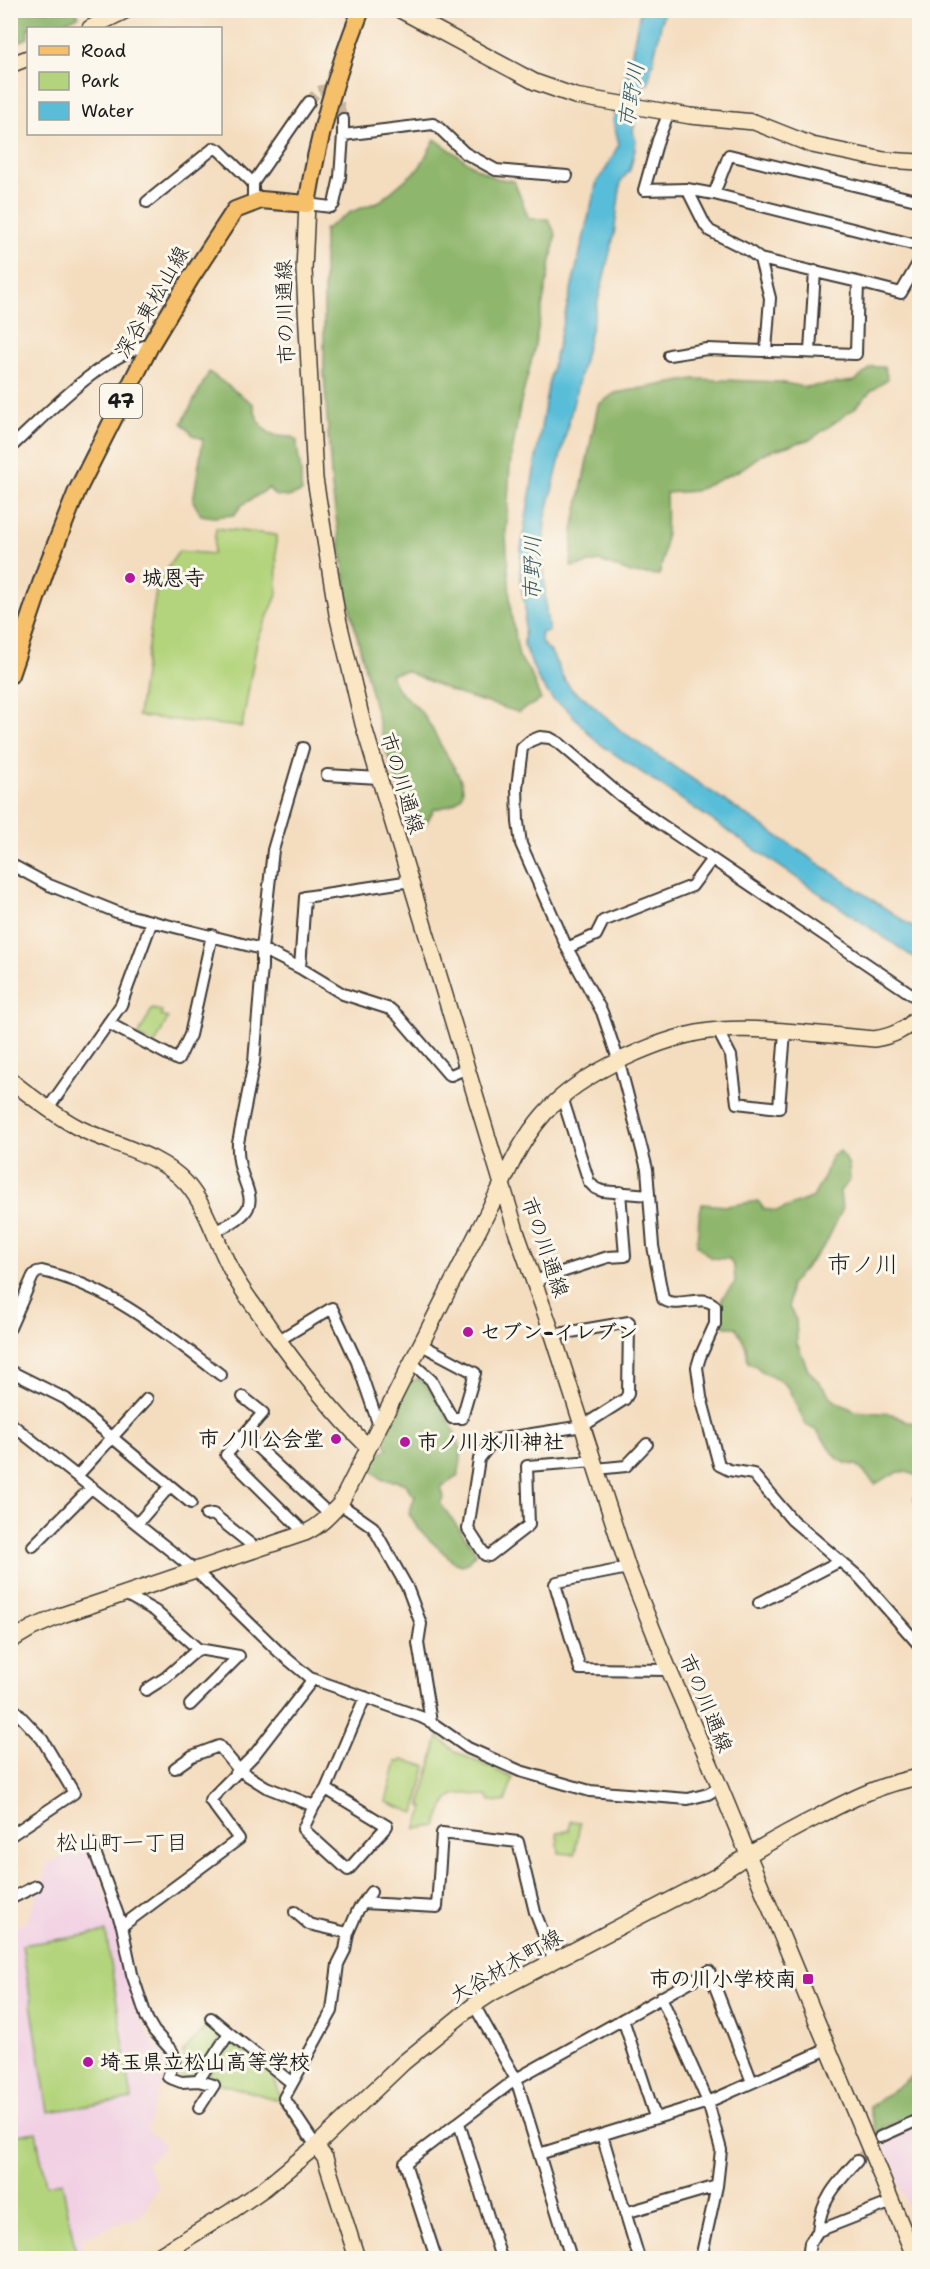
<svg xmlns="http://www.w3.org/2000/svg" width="930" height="2269" viewBox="0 0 930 2269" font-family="'Shantell Sans','Klee One',sans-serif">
	<rect width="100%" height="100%" fill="#fbf7ec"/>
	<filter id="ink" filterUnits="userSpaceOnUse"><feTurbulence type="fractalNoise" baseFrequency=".0167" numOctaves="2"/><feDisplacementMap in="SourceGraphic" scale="12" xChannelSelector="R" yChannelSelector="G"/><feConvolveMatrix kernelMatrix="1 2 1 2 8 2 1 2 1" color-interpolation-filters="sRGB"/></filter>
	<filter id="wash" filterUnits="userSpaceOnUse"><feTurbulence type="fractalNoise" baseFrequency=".008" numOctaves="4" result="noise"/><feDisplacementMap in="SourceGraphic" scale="24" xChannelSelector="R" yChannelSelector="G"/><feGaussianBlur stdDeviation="1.35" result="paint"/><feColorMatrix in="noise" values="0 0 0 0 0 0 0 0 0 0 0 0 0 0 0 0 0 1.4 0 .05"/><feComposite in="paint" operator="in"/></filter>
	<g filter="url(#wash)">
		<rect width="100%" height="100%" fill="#f4ddbf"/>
		<path fill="#f1d0e3" d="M 77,1850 L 88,1851 L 93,1855 L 117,1930 L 121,1965 L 150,2039 L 164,2052 L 166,2071 L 147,2129 L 165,2146 L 146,2164 L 158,2186 L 143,2214 L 82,2238 L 85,2258 L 11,2258 L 11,1929 L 27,1921 L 49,1862 Z
			M 919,2125 L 919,2232 L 883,2146 L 903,2131 Z"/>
		<path fill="#b3d47c" stroke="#68784c" stroke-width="1.5" d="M 216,528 L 276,535 L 277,595 L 257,641 L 242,727 L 138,716 L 157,583 L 179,551 L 213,554 Z
			M 152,1009 L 162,1011 L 161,1016 L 168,1018 L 155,1044 L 138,1036 Z
			M 438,1737 L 458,1753 L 513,1778 L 505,1802 L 490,1801 L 486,1796 C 449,1791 450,1791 436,1826 L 416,1829 L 424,1808 L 421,1806 L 421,1802 Z
			M 402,1760 L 426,1766 L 415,1813 L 386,1802 L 396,1761 L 401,1762 Z
			M 571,1821 L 580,1822 L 575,1854 L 559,1853 L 557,1832 L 569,1831 Z
			M 106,1932 L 132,2099 L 48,2112 L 22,1945 Z
			M 208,2025 L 221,2035 L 221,2039 L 194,2078 L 181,2078 L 176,2072 L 184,2058 L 182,2053 Z
			M 232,2044 C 256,2061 276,2067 280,2099 L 278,2100 L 205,2079 L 229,2045 Z
			M 36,2132 L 46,2185 L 62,2182 L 77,2258 L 11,2258 L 11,2136 Z"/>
		<path fill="#8eb66c" stroke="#556944" stroke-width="1.5" d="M 11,10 L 76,11 L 79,16 L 50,28 L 28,28 L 28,38 L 11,45 Z
			M 435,139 L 476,168 L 495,178 L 514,181 L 529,219 L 548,219 L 556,234 L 534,350 L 520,406 L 510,465 L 506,535 L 511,613 L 519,657 L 531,674 L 541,700 L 518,712 L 458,694 L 406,671 L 391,674 C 397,696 408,696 422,713 C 430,723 436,737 443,749 C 458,775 483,802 434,809 L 427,822 L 416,827 L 409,821 L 404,801 L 385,748 L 348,600 L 332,489 L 324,373 L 324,230 L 351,212 L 380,201 L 419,168 Z
			M 872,367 L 884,367 L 888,379 L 871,391 L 854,409 L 811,439 L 764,453 L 740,470 L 695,491 L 666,493 C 667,521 667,548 659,575 L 631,573 L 600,561 L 571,567 L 573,530 L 598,405 L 615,393 L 694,379 L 779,382 L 805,387 L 855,381 Z
			M 209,372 L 253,404 C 258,428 267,438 293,437 L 297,441 C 297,451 299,457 300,467 C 302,475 300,483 302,492 L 288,497 L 274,495 L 269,488 L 242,505 L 234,515 L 213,517 L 201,515 L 193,501 L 203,439 L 193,435 L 182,423 Z
			M 840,1151 L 849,1166 L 850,1180 L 840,1191 L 842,1210 L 825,1245 L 790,1285 L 789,1307 L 796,1320 L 797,1343 L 808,1370 L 835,1401 L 855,1411 L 892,1414 L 907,1422 L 919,1423 L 919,1508 L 914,1500 L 918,1487 L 917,1476 C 898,1466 892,1475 875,1484 L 857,1465 L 847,1464 L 837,1458 L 817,1431 L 806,1425 L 788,1388 L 782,1382 L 762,1372 L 756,1366 L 748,1362 L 746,1347 L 736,1327 L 726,1327 L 721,1323 C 719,1301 720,1298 735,1283 L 734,1267 L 729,1259 L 711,1258 L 697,1245 L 699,1216 L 702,1204 L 727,1206 L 758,1201 L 764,1209 L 778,1211 L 813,1197 L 825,1175 L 831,1157 Z
			M 418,1378 C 431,1386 460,1437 461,1452 C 462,1460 459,1469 458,1476 L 441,1487 L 444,1497 L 440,1503 L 476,1552 L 468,1563 L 462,1565 L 455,1563 L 419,1530 L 409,1514 L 415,1496 L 411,1494 L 406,1484 L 395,1481 L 383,1480 L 369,1468 C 369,1456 379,1454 388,1449 L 382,1436 L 408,1383 Z
			M 919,2061 L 919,2118 L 898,2120 L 877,2132 L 870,2113 L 870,2107 L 913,2075 Z"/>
		<path fill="#59bdd8" stroke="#3a6c7a" stroke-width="1.5" d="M 640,11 L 664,11 L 648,84 L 644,84 L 633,131 L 636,141 L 634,154 L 630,170 L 621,181 L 614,235 L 545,520 L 543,552 L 546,610 L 549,632 L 542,632 L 541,642 L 551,652 L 565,681 L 574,692 L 585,698 L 621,731 L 919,931 L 919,961 L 597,742 L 566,708 L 554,701 L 539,681 L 524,645 L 525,606 L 520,580 L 521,549 L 548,386 L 597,181 L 604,172 L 619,144 L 613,120 L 631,57 Z"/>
	</g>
	<g filter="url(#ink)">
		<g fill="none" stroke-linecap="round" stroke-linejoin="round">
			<path stroke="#c9b69e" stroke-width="10" stroke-dasharray="10 5" stroke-linecap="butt" d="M 309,102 L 318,91 L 328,88 L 336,92 L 343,119
				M 857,2161 L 880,2137"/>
			<defs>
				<path id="street" d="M 669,112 L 658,140 L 644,190 L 687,189
					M 343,119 L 343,135
					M 714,194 L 729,155 L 920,201
					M 147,202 L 214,148 L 219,150 L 253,183
					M 253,202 L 253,183 L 309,102
					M 307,204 L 331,207 L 334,204 L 340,177 L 343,135 L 433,124 L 438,127 L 465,153 L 496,170 L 567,176
					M 760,259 L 858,282
					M 766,350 L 770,298 L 760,259 L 748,250 L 710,231 L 705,225 L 687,189 L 714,194 L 920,246
					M 810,351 L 815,271
					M 669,355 L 707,349 L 856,354 L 858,282 L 901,293 L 920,260
					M 10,448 C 48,413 100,356 151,344
					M 10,635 L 22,641
					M 327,775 L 379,778
					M 10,864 L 49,885 L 119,913 L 262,949 L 300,968 L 343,994 L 390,1009 L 398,1016 L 448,1074 L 451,1075 L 467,1068
					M 567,948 L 596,935 L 603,921 L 692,886 L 712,859
					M 300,968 L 305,897 L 411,881
					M 920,1000 L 656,821 L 620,795 L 559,743 L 550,738 L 540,737 L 530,741 L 522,748 L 517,787 L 518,822 L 521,844 L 567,948 L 602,1012 L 619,1062 L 647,1169 L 653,1246 L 663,1299 C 677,1310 703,1292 715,1306 L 715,1324 L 700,1357 L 697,1367 L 701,1397 L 719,1465 L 729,1470 L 753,1474 L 792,1520 L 860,1578 L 920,1646
					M 108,1023 L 178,1060 L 190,1035 L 212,935
					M 718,1031 L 731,1056 L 737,1103 L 779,1108 L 785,1032
					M 562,1097 L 589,1182 L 595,1188 L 602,1191 L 649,1195
					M 47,1110 L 121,1005 L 152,921
					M 213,1232 C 279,1204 235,1192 238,1143 L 254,1062 L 262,967 L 262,949 L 273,850 L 303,748
					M 534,1281 L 608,1257 L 625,1256 L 620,1192
					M 10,1328 L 33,1276 L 37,1272 L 42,1271 C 111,1287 165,1333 221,1375
					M 553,1335 L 629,1322 L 628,1394 L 625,1399 L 583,1426 L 494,1440 L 479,1459 L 468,1529 L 485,1555 L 489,1556 L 529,1525 L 527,1466 L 594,1461
					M 279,1340 L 332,1308 L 357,1362 L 379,1426
					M 411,1362 L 431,1380 L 452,1418 L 462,1418 L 475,1373 L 420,1344
					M 10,1371 L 66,1399 L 191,1503
					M 243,1397 L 263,1413 L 226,1455 L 305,1533
					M 10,1423 L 196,1571 L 279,1652 L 310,1678 L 421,1717 L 431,1722 L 468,1748 L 520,1771 L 590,1791 L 688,1799 L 708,1794 L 720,1787
					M 244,1435 L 330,1515
					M 596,1469 L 626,1466 L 647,1444
					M 78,1475 L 147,1399
					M 340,1504 L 373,1527 L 407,1587 L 421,1624 L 418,1643 L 431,1722
					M 206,1515 L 213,1514 L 258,1550
					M 137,1524 L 170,1486
					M 33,1546 L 92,1487
					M 628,1568 L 557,1582 L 555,1584 L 580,1669 L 669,1670
					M 125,1594 L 155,1611 L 198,1649 L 239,1656
					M 759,1603 L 840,1561
					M 146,1690 L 165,1678 L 198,1649
					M 10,1705 L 42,1739 L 74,1793 L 10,1836
					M 190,1705 L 239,1656
					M 175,1768 L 192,1756 L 219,1746 L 239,1770 L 266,1787 L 314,1806 L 326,1789 L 365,1697
					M 314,1806 L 303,1829 L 348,1870 L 387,1826 L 326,1789
					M 92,1844 L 122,1926 L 132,1974 L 147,2019 L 154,2031 L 172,2051 L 175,2058 L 168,2077 L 181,2082 L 198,2081 L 229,2033 L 292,2083
					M 10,1899 L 36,1886
					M 364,1903 L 437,1907 L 442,1833 L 518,1842 L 535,1912 L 554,1961
					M 295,1912 L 309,1924 L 348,1933
					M 122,1926 L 239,1839 L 210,1800 L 255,1754 L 313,1679
					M 661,1997 L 708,2102 L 721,2150 L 717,2186 L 701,2258
					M 474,2005 L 516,2079 L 571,2258
					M 211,2018 L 229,2033
					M 623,2019 L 655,2117
					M 198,2081 L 214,2085 L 199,2108
					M 459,2123 L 501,2258
					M 602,2135 L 639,2258
					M 880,2137 L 920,2119
					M 316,2146 L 284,2098 L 332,2011 L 338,1964 L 345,1950 L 348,1933 L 358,1910 L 371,1892
					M 539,2154 L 708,2102 L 828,2049
					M 625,2213 L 717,2186
					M 818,2231 C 820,2201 838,2182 857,2161
					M 436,2258 L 405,2163 L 516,2079 L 709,1971 L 752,2082
					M 808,2258 L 810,2243 L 818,2231 L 892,2202"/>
				<path id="secondary" d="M 400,10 L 535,82 L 575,96 L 690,116 L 754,122 L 812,145 L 884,160 L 920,162
					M 90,28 L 127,10
					M 10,65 L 28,58
					M 307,204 L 304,270 L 315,479 L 337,614 L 363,724 L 517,1234 L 553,1335 L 628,1568 L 669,1670 L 720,1787 L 915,2258
					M 10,1080 C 32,1097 53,1114 77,1127 C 112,1145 159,1153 186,1183 C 209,1209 218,1249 236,1279 C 245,1295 257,1309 267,1324 C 298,1368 330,1409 368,1447
					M 10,1641 L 32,1628 L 62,1615 L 305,1533 C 320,1526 329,1516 340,1504 L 502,1184 C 514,1157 525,1136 544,1114 C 579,1073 665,1034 719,1030 C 770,1027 823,1035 874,1039 C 893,1036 906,1030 920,1015
					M 316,2146 L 325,2158 L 357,2258
					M 155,2258 L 230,2212 L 265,2188 L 316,2146 L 403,2063 L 474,2005 L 494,1992 L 717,1876 C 750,1852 785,1833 821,1815 C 853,1798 884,1783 920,1777"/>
				<path id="primary" d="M 10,675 L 46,569 L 77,491 L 151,344 L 190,279 L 235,210 L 261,200 L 307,204 C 318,137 336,73 361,10"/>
			</defs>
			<use href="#street" stroke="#3c3934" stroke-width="14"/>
			<use href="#secondary" stroke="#3c3934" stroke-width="18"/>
			<use href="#primary" stroke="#3c3934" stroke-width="20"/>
			<use href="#street" stroke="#fff" stroke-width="10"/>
			<use href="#secondary" stroke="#fbe6c4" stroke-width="15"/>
			<use href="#primary" stroke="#f6c06b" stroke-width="16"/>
		</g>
	</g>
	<g fill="#b5179e" stroke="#fbf7ec" stroke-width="2">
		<circle cx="130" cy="578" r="6"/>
		<circle cx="468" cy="1332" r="6"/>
		<circle cx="336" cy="1439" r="6"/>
		<circle cx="405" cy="1442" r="6"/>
		<rect x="802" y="1973" width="12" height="12" rx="3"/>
		<circle cx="88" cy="2062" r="6"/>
	</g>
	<g text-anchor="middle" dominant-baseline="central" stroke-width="6" stroke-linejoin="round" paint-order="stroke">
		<rect fill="#fbf7ec" stroke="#5f5e5a" stroke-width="1.5" x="100" y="384" width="42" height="34" rx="4.5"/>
		<g font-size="20" font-weight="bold" fill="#1c1c1c">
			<text x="121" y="401">47</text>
		</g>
		<g font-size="21" fill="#1c1c1c" stroke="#fbf7ec">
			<text transform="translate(152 302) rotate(-60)">深谷東松山線</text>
			<text transform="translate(285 312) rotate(-92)">市の川通線</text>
			<text transform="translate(402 783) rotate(73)">市の川通線</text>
			<text transform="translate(545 1247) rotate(71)">市の川通線</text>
			<text transform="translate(706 1703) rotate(67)">市の川通線</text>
			<text transform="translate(506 1966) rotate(-30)">大谷材木町線</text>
		</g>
		<g font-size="21" font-weight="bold" fill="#1c1c1c" stroke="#fbf7ec" text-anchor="start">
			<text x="142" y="578">城恩寺</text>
			<text x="480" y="1332">セブン-イレブン</text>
			<text x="324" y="1439" text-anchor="end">市ノ川公会堂</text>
			<text x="417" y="1442">市ノ川氷川神社</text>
			<text x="796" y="1979" text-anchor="end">市の川小学校南</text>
			<text x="100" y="2062">埼玉県立松山高等学校</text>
		</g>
		<g font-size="22" font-style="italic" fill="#345c67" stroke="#fbf7ec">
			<text transform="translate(631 95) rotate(-80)">市野川</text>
			<text transform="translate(532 568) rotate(-89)">市野川</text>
		</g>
		<g font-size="22" fill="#1c1c1c" stroke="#fbf7ec">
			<text x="122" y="1842">松山町一丁目</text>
		</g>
		<g font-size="24" fill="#1c1c1c" stroke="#fbf7ec">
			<text x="863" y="1264">市ノ川</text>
		</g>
	</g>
	<rect width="930" height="2269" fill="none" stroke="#fbf7ec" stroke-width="36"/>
	<rect x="27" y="27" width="195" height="108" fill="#fbf7ec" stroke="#a29f99" stroke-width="1.5"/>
	<rect x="39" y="46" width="30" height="9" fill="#f6c06b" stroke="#a29f99" stroke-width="1.5"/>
	<text x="81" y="57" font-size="18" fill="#1c1c1c">Road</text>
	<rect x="39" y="72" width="30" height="18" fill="#b3d47c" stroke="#a29f99" stroke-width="1.5"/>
	<text x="81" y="87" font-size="18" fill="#1c1c1c">Park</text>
	<rect x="39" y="102" width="30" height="18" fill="#59bdd8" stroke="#a29f99" stroke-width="1.5"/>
	<text x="81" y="117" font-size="18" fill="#1c1c1c">Water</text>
</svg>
